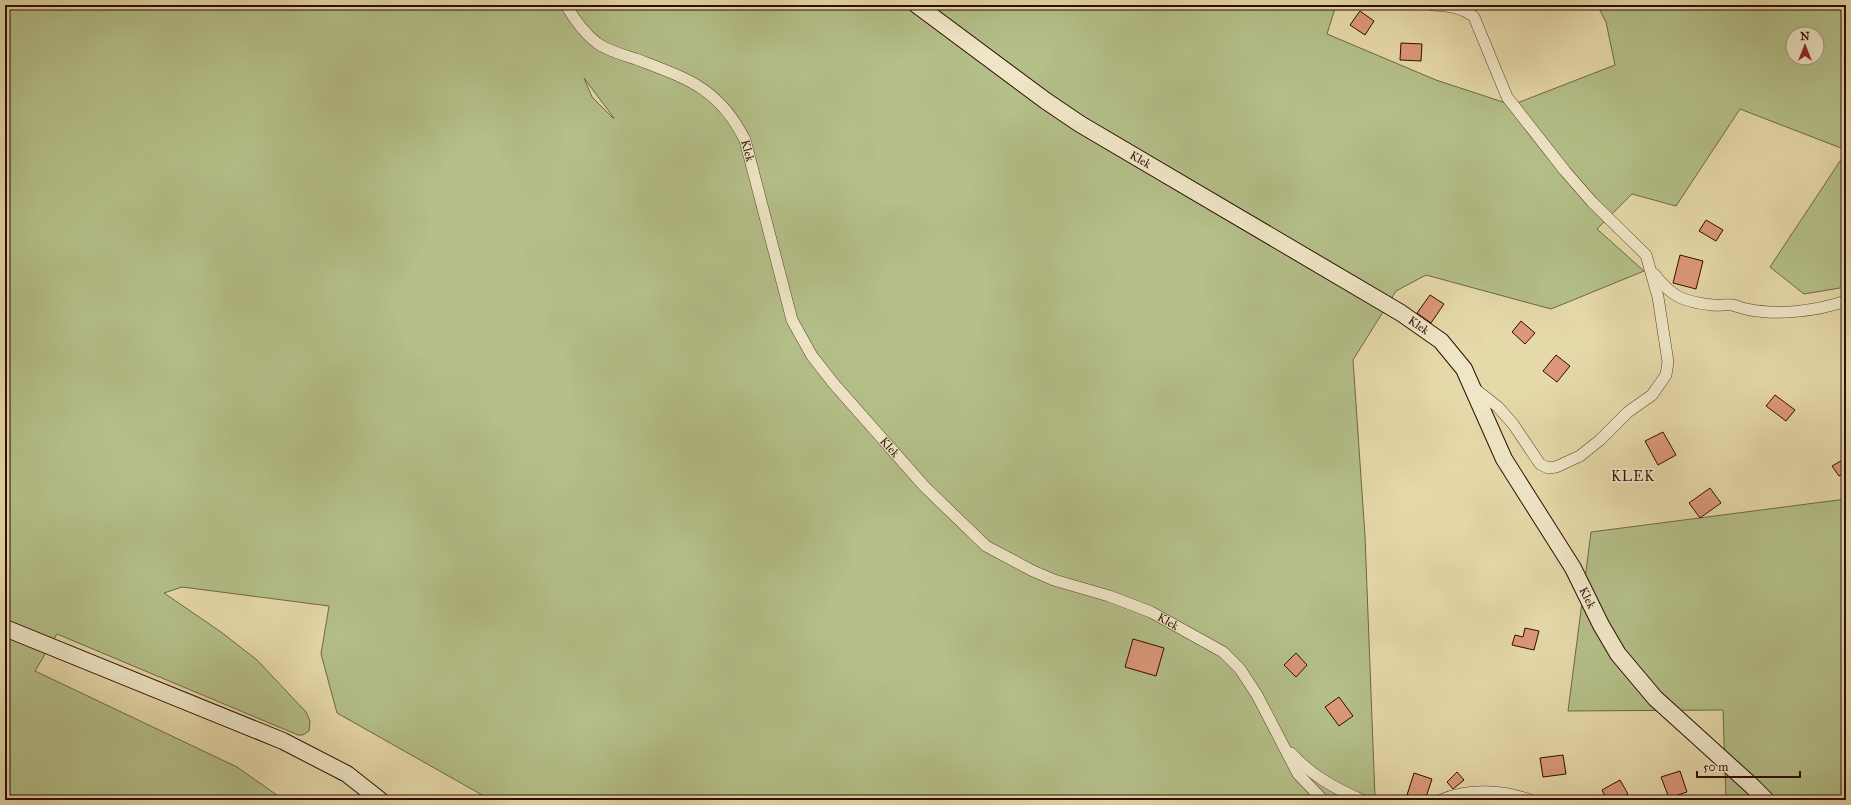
<svg xmlns="http://www.w3.org/2000/svg" width="1851" height="805" viewBox="0 0 1851 805" font-family="'IM FELL Great Primer',serif">
	<rect width="100%" height="100%" fill="#e6d9a9"/>
	<filter id="stains"><feTurbulence type="fractalNoise" baseFrequency=".005" numOctaves="4"/><feColorMatrix values="0 0 0 0 .2 0 0 0 0 .09 0 0 0 0 .02 0 0 0 .5 -.17"/></filter>
	<radialGradient id="worn" r=".72"><stop offset=".6" stop-color="#630" stop-opacity="0"/><stop offset="1" stop-color="#630" stop-opacity=".3"/></radialGradient>
	<path fill="#b4bf89" stroke="#706646" fill-rule="evenodd" d="M 5,5 L 1336,5 L 1327,34 L 1436,80 L 1512,105 L 1615,65 L 1606,22 L 1597,5 L 1846,5 L 1846,150 L 1740,109 L 1676,206 L 1632,194 L 1597,229 L 1644,271 L 1551,309 L 1426,275 L 1396,291 L 1353,360 L 1365,536 L 1375,797 L 1380,800 L 491,800 L 337,713 L 321,654 L 329,606 L 182,587 L 164,593 L 221,632 L 257,660 L 306,712 L 310,721 L 309,731 L 303,735 L 298,735 L 57,634 L 35,671 L 237,767 L 284,800 L 5,800 ZM 1793,34 L 1817,34 L 1817,58 L 1793,58 ZM 584,78 L 614,118 L 613,118 L 592,97 Z
		M 1846,152 L 1846,287 L 1804,294 L 1770,267 Z
		M 1846,499 L 1846,800 L 1726,800 L 1723,710 L 1568,711 L 1591,532 Z"/>
	<path fill="#dc9879" stroke="#2d0d02" d="M 1360,11 L 1374,21 L 1365,35 L 1350,25 Z
		M 1401,43 L 1422,44 L 1421,61 L 1400,60 Z
		M 1706,220 L 1723,230 L 1716,241 L 1699,231 Z
		M 1680,255 L 1703,261 L 1696,289 L 1673,283 Z
		M 1430,295 L 1444,304 L 1431,323 L 1417,313 Z
		M 1521,321 L 1535,333 L 1525,344 L 1512,332 Z
		M 1556,355 L 1570,366 L 1557,382 L 1543,371 Z
		M 1775,395 L 1795,410 L 1786,421 L 1766,406 Z
		M 1663,432 L 1676,455 L 1658,465 L 1645,441 Z
		M 1846,458 L 1846,472 L 1839,476 L 1832,466 Z
		M 1710,488 L 1721,503 L 1700,518 L 1689,503 Z
		M 1525,628 L 1539,631 L 1534,650 L 1512,645 L 1515,635 L 1523,637 Z
		M 1133,639 L 1164,648 L 1156,676 L 1125,667 Z
		M 1296,653 L 1307,665 L 1296,677 L 1284,665 Z
		M 1339,697 L 1353,716 L 1339,726 L 1325,707 Z
		M 1563,755 L 1566,774 L 1543,777 L 1540,758 Z
		M 1680,771 L 1687,792 L 1669,798 L 1661,777 Z
		M 1457,772 L 1464,780 L 1453,789 L 1447,782 Z
		M 1414,773 L 1432,779 L 1425,800 L 1407,795 Z
		M 1620,780 L 1628,794 L 1618,800 L 1607,800 L 1602,790 Z"/>
	<g fill="none" stroke-linecap="round" stroke-linejoin="round">
		<defs>
			<g id="street">
				<path id="s1" d="M 566,5 C 574,19 584,33 597,43 C 608,51 623,55 636,59 C 688,79 719,88 745,140 L 792,320 L 812,356 L 834,384 L 924,486 L 986,546 L 1033,571 L 1054,580 L 1109,596 L 1151,612 L 1223,652 L 1240,669 L 1257,695 L 1298,774 L 1323,800"/>
				<path d="M 1433,5 C 1449,6 1462,7 1474,17 L 1507,97 L 1565,171 L 1592,202 L 1646,255 L 1658,297 L 1668,362 L 1666,375 L 1652,395 L 1628,412 L 1600,440 L 1580,456 L 1556,467 L 1548,468 L 1540,464 L 1513,424 L 1498,407 L 1474,388"/>
				<path d="M 1654,274 C 1672,297 1683,302 1713,305 C 1719,306 1726,304 1732,305 C 1737,306 1741,308 1746,309 C 1778,316 1816,311 1846,301"/>
				<path d="M 1291,753 C 1311,775 1334,788 1362,800"/>
				<path d="M 1441,800 C 1469,788 1502,790 1530,800"/>
			</g>
			<g id="secondary">
				<path id="s2" d="M 917,5 L 1046,101 L 1080,124 L 1401,313 L 1441,341 L 1464,369 L 1504,459 L 1573,568 L 1601,625 L 1618,654 L 1655,698 L 1752,786 L 1766,800"/>
				<path d="M 5,628 L 283,741 L 347,774 L 380,800"/>
			</g>
		</defs>
		<use href="#street" stroke="#5b402c" stroke-width="12"/>
		<use href="#secondary" stroke="#2d0d02" stroke-width="18"/>
		<use href="#street" stroke="#efe6c7" stroke-width="11"/>
		<use href="#secondary" stroke="#efe6c7" stroke-width="16"/>
	</g>
	<g text-anchor="middle" dominant-baseline="central" stroke-width="4" stroke-linejoin="round" paint-order="stroke">
		<g font-size="12" fill="#2d0d02" stroke="#efe6c7">
			<text stroke="none"><textPath href="#s1" startOffset="243">Klek</textPath></text>
			<text stroke="none"><textPath href="#s2" startOffset="272">Klek</textPath></text>
			<text stroke="none"><textPath href="#s2" startOffset="596">Klek</textPath></text>
			<text stroke="none"><textPath href="#s1" startOffset="579">Klek</textPath></text>
			<text stroke="none"><textPath href="#s2" startOffset="920">Klek</textPath></text>
			<text stroke="none"><textPath href="#s1" startOffset="915">Klek</textPath></text>
		</g>
		<g font-size="14" letter-spacing="1" fill="#2d0d02" stroke="#efe6c7">
			<text x="1633" y="476">KLEK</text>
		</g>
	</g>
	<rect width="1851" height="805" fill="none" stroke="#e6d9a9" stroke-width="20"/>
	<rect x="6" y="6" width="1839" height="793" fill="none" stroke="#2d0d02" stroke-width="2"/>
	<rect x="10" y="10" width="1831" height="785" fill="none" stroke="#2d0d02"/>
	<g transform="translate(1805 46)"><circle r="19" fill="#efe6c7" stroke="#a18f78"/>
	<path d="M0-3L7 15L0 10L-7 15Z" fill="#8f2418"/>
	<text y="-6" font-size="11" font-weight="bold" text-anchor="middle" fill="#2d0d02">N</text>
	</g>
	<path d="M1697 771v6h103v-6" fill="none" stroke="#2d0d02" stroke-width="2"/>
	<text x="1703" y="771" font-size="12" fill="#2d0d02" stroke="#efe6c7" stroke-width="3" paint-order="stroke">50 m</text>
	<rect width="100%" height="100%" filter="url(#stains)"/>
	<rect width="100%" height="100%" fill="url(#worn)"/>
</svg>
